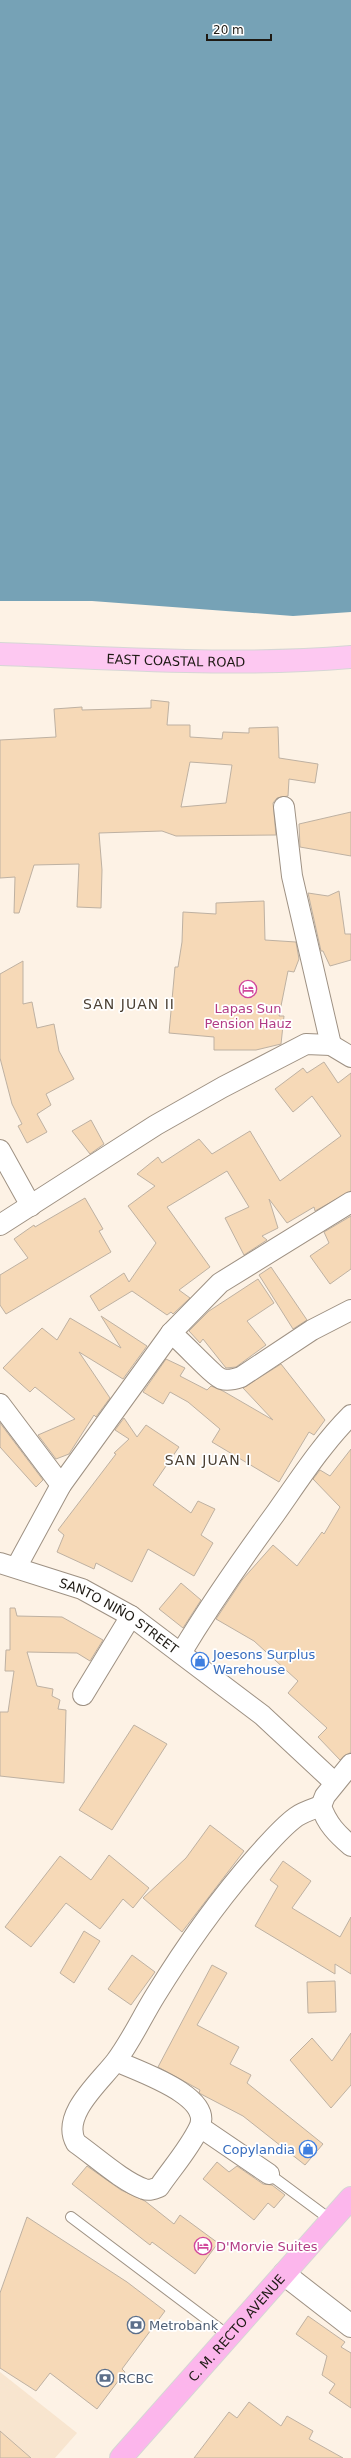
<svg xmlns="http://www.w3.org/2000/svg" width="351" height="2458" viewBox="0 0 351 2458" font-family="'DejaVu Sans',sans-serif">
	<rect width="100%" height="100%" fill="#fdf2e5"/>
	<path fill="#f8e5cf" d="M 0,2372 L 77,2433 L 55,2458 L 0,2458 Z"/>
	<path fill="#76a2b6" d="M 0,0 L 351,0 L 351,612 L 293,616 L 92,601 L 0,601 Z"/>
	<path fill="#f6d9b7" stroke="#beb1a2" fill-rule="evenodd" d="M 151,700 L 169,702 L 167,725 L 190,725 L 190,737 L 222,739 L 223,732 L 249,733 L 249,728 L 278,727 L 279,758 L 318,764 L 315,783 L 289,779 L 288,796 L 277,798 L 273,803 L 276,835 L 176,836 L 162,831 L 99,833 L 102,870 L 101,908 L 77,907 L 79,864 L 34,865 L 19,913 L 14,913 L 15,877 L 0,878 L 0,740 L 56,737 L 54,709 L 82,707 L 82,710 L 151,708 ZM 190,762 L 232,765 L 226,803 L 181,807 Z
		M 351,812 L 351,856 L 300,847 L 299,824 Z
		M 339,891 L 345,934 L 351,934 L 351,960 L 330,966 L 323,951 L 321,951 L 308,893 L 328,896 Z
		M 264,901 L 265,940 L 296,942 L 299,959 L 294,972 L 288,971 L 279,1016 L 284,1016 L 281,1044 L 256,1050 L 214,1050 L 214,1037 L 169,1033 L 175,967 L 178,967 L 182,942 L 183,912 L 216,914 L 216,903 Z
		M 23,961 L 23,1004 L 32,1002 L 37,1028 L 54,1024 L 59,1051 L 74,1079 L 46,1094 L 51,1105 L 37,1114 L 47,1132 L 27,1143 L 18,1126 L 22,1124 L 12,1104 L 0,1058 L 0,974 Z
		M 324,1062 L 338,1083 L 351,1073 L 351,1191 L 315,1211 L 314,1207 L 287,1223 L 269,1199 L 278,1228 L 262,1236 L 267,1240 L 244,1255 L 225,1218 L 249,1207 L 227,1171 L 167,1207 L 210,1267 L 179,1290 L 190,1298 L 173,1314 L 171,1312 L 167,1315 L 132,1291 L 99,1311 L 90,1296 L 124,1273 L 129,1282 L 156,1243 L 128,1206 L 155,1186 L 137,1174 L 158,1157 L 162,1163 L 199,1139 L 212,1154 L 250,1131 L 280,1181 L 341,1136 L 312,1096 L 293,1112 L 275,1089 L 303,1068 L 307,1073 Z
		M 91,1120 L 104,1144 L 90,1154 L 72,1131 Z
		M 85,1198 L 103,1229 L 99,1231 L 111,1252 L 6,1314 L 0,1305 L 0,1275 L 28,1258 L 14,1239 L 34,1225 L 35,1227 Z
		M 351,1216 L 351,1269 L 330,1284 L 310,1256 L 329,1243 L 324,1232 Z
		M 271,1267 L 307,1320 L 293,1329 L 259,1275 Z
		M 258,1279 L 274,1303 L 247,1321 L 266,1345 L 236,1367 L 226,1368 L 203,1339 L 200,1343 L 189,1331 L 209,1311 Z
		M 101,1316 L 147,1346 L 123,1379 L 79,1352 L 110,1398 L 96,1417 L 94,1415 L 69,1454 L 56,1459 L 38,1435 L 75,1419 L 35,1387 L 30,1392 L 3,1368 L 42,1328 L 57,1340 L 70,1318 L 121,1348 Z
		M 166,1359 L 185,1368 L 180,1376 L 207,1390 L 211,1386 L 223,1391 L 273,1420 L 243,1388 L 281,1364 L 325,1420 L 314,1435 L 309,1432 L 279,1482 L 212,1442 L 220,1429 L 188,1402 L 170,1392 L 163,1404 L 143,1392 Z
		M 124,1418 L 137,1437 L 146,1425 L 179,1447 L 153,1485 L 191,1513 L 198,1501 L 215,1509 L 201,1535 L 213,1543 L 194,1576 L 148,1549 L 132,1582 L 96,1563 L 94,1569 L 57,1552 L 64,1535 L 58,1530 L 116,1454 L 114,1453 L 129,1439 L 115,1430 Z
		M 0,1423 L 43,1480 L 36,1487 L 0,1447 Z
		M 351,1449 L 351,1752 L 340,1760 L 318,1737 L 327,1728 L 288,1693 L 298,1681 L 254,1641 L 216,1619 L 242,1580 L 273,1545 L 297,1566 L 322,1532 L 324,1534 L 340,1507 L 313,1479 L 320,1470 L 330,1476 Z
		M 181,1583 L 201,1600 L 183,1628 L 159,1609 Z
		M 10,1608 L 15,1608 L 17,1616 L 62,1617 L 103,1640 L 90,1661 L 77,1653 L 27,1652 L 37,1686 L 53,1689 L 52,1696 L 60,1700 L 58,1709 L 66,1710 L 64,1783 L 0,1776 L 0,1712 L 8,1712 L 14,1671 L 5,1671 L 6,1650 L 10,1650 Z
		M 134,1725 L 167,1744 L 112,1830 L 79,1810 Z
		M 210,1825 L 244,1851 L 182,1932 L 143,1898 L 186,1858 Z
		M 109,1855 L 149,1888 L 133,1908 L 123,1899 L 100,1929 L 66,1903 L 31,1947 L 5,1927 L 60,1856 L 91,1880 Z
		M 283,1861 L 311,1881 L 292,1908 L 340,1937 L 351,1917 L 351,1974 L 335,1964 L 335,1974 L 255,1926 L 278,1886 L 270,1880 Z
		M 84,1931 L 100,1941 L 74,1983 L 60,1973 Z
		M 132,1955 L 155,1972 L 131,2005 L 108,1989 Z
		M 212,1965 L 227,1973 L 197,2025 L 239,2047 L 230,2064 L 251,2075 L 247,2083 L 323,2144 L 305,2165 L 243,2116 L 199,2093 L 200,2090 L 158,2067 Z
		M 335,1981 L 336,2012 L 308,2013 L 307,1982 Z
		M 351,2033 L 351,2085 L 331,2108 L 290,2060 L 312,2038 L 332,2061 Z
		M 217,2162 L 229,2172 L 237,2166 L 263,2184 L 272,2185 L 285,2195 L 274,2208 L 268,2203 L 254,2220 L 203,2179 Z
		M 87,2166 L 121,2190 L 145,2201 L 174,2224 L 180,2215 L 218,2243 L 195,2274 L 152,2242 L 150,2245 L 72,2184 Z
		M 27,2217 L 127,2282 L 165,2311 L 122,2369 L 125,2372 L 97,2409 L 50,2373 L 36,2391 L 0,2368 L 0,2293 Z
		M 308,2316 L 345,2342 L 341,2347 L 351,2353 L 351,2408 L 329,2393 L 335,2384 L 322,2375 L 327,2356 L 296,2334 Z
		M 249,2402 L 281,2426 L 287,2416 L 313,2431 L 309,2439 L 343,2458 L 194,2458 L 229,2412 L 237,2418 Z
		M 0,2431 L 31,2458 L 0,2458 Z"/>
	<g fill="none" stroke-linecap="round" stroke-linejoin="round">
		<defs>
			<path id="service" d="M 269,2174 L 331,2220
				M 71,2217 L 229,2336"/>
			<g id="minor">
				<path d="M 284,807 L 292,876 L 331,1045"/>
				<path d="M 0,1150 L 31,1206"/>
				<path d="M 0,1225 L 156,1125 L 223,1087 L 306,1044 L 331,1045 L 351,1057"/>
				<path d="M 171,1333 C 182,1341 214,1377 222,1379 C 228,1381 235,1379 241,1377 L 312,1330 L 351,1310"/>
				<path d="M 0,1404 L 61,1485"/>
				<path id="s1" d="M 0,1563 L 82,1589 L 131,1616 L 262,1715 L 335,1783"/>
				<path d="M 17,1566 L 61,1485 L 171,1333 L 220,1283 L 351,1202"/>
				<path d="M 181,1653 C 210,1605 242,1559 275,1514 C 299,1480 322,1444 351,1415"/>
				<path d="M 83,1695 L 131,1616"/>
				<path d="M 351,1764 L 325,1796 L 321,1806 C 327,1824 337,1834 351,1846"/>
				<path d="M 116,2061 C 137,2071 215,2096 199,2128 C 189,2149 172,2168 159,2187 C 154,2189 149,2191 144,2189 C 122,2181 96,2157 76,2143 C 60,2115 101,2081 116,2061 C 131,2041 142,2017 155,1996 C 185,1947 219,1899 257,1856 C 269,1843 281,1828 296,1817 C 303,1812 313,1809 321,1806"/>
				<path d="M 200,2127 L 269,2174"/>
			</g>
			<path id="tertiary" d="M 284,2274 L 351,2326"/>
			<g id="primary">
				<path id="s2" d="M 0,654 C 117,658 234,667 351,657"/>
			</g>
			<g id="trunk">
				<path id="s3" d="M 121,2458 L 351,2198"/>
			</g>
		</defs>
		<use href="#service" stroke="#9e9183" stroke-width="12"/>
		<use href="#minor" stroke="#9e9183" stroke-width="22"/>
		<use href="#tertiary" stroke="#9e9183" stroke-width="24"/>
		<use href="#primary" stroke="#d6d6d5" stroke-width="24"/>
		<use href="#trunk" stroke="#d6d6d5" stroke-width="24"/>
		<use href="#service" stroke="#fff" stroke-width="10"/>
		<use href="#minor" stroke="#fff" stroke-width="20"/>
		<use href="#tertiary" stroke="#fff" stroke-width="22"/>
		<use href="#primary" stroke="#fdc8f1" stroke-width="22"/>
		<use href="#trunk" stroke="#fcb6ec" stroke-width="22"/>
	</g>
	<defs>
		<symbol id="hotel-ring" viewBox="-11 -11 22 22"><circle r="9.5" fill="#fff" stroke="#d1479c" stroke-width="1.5"/><path d="M-6-4.5h1.5V1H6V5H4.5V3h-9V5H-6ZM-4 0a1.8 1.8 0 1 1 3.6 0ZM.5 0V-2.5h3Q6-2.5 6 0Z" fill="#d1479c"/></symbol>
		<symbol id="shop-ring" viewBox="-11 -11 22 22"><circle r="9.5" fill="#fff" stroke="#3f7fe0" stroke-width="1.5"/><path d="M-5-2.5h2.3a2.7 3.5 0 0 1 5.4 0H5L5.5 6h-11ZM-1.5-2.5h3a1.5 2.3 0 0 0-3 0Z" fill="#3f7fe0"/></symbol>
		<symbol id="bank-ring" viewBox="-11 -11 22 22"><circle r="9.5" fill="#fff" stroke="#5c6f8a" stroke-width="1.5"/><path d="M-6-4H6V4H-6ZM0-2.3a2.3 2.3 0 1 0 0 4.6a2.3 2.3 0 1 0 0-4.6Z" fill="#5c6f8a"/></symbol>
	</defs>
	<g fill-rule="evenodd">
		<use href="#hotel-ring" x="238" y="979" width="20" height="20"/>
		<use href="#shop-ring" x="190" y="1651" width="20" height="20"/>
		<use href="#shop-ring" x="298" y="2139" width="20" height="20"/>
		<use href="#hotel-ring" x="193" y="2236" width="20" height="20"/>
		<use href="#bank-ring" x="126" y="2315" width="20" height="20"/>
		<use href="#bank-ring" x="95" y="2368" width="20" height="20"/>
	</g>
	<g text-anchor="middle" dominant-baseline="central" stroke-width="3.5" stroke-linejoin="round" paint-order="stroke">
		<g font-size="13" fill="#1e1a14" stroke="#fff">
			<text stroke="none"><textPath href="#s2" startOffset="176">EAST COASTAL ROAD</textPath></text>
			<text stroke="none"><textPath href="#s1" startOffset="131">SANTO NIÑO STREET</textPath></text>
			<text stroke="none"><textPath href="#s3" startOffset="174">C. M. RECTO AVENUE</textPath></text>
		</g>
		<g font-size="13" fill="#b23c85" stroke="#fff">
			<text x="248" y="1008">Lapas Sun<tspan x="248" dy="15">Pension Hauz</tspan></text>
			<text x="216" y="2246" text-anchor="start">D'Morvie Suites</text>
		</g>
		<g font-size="13" fill="#366cbe" stroke="#fff" text-anchor="start">
			<text x="213" y="1654">Joesons Surplus<tspan x="213" dy="15">Warehouse</tspan></text>
			<text x="295" y="2149" text-anchor="end">Copylandia</text>
		</g>
		<g font-size="13" fill="#4e5e75" stroke="#fff" text-anchor="start">
			<text x="149" y="2325">Metrobank</text>
			<text x="118" y="2378">RCBC</text>
		</g>
		<g font-size="14" letter-spacing="1" fill="#4a3f32" stroke="#fff">
			<text x="129" y="1004">SAN JUAN II</text>
			<text x="208" y="1460">SAN JUAN I</text>
		</g>
	</g>
	<path d="M207 34v6h64v-6" fill="none" stroke="#1e1a14" stroke-width="2"/>
	<text x="213" y="34" font-size="12" fill="#1e1a14" stroke="#ffffff" stroke-width="3" paint-order="stroke">20 m</text>
</svg>
